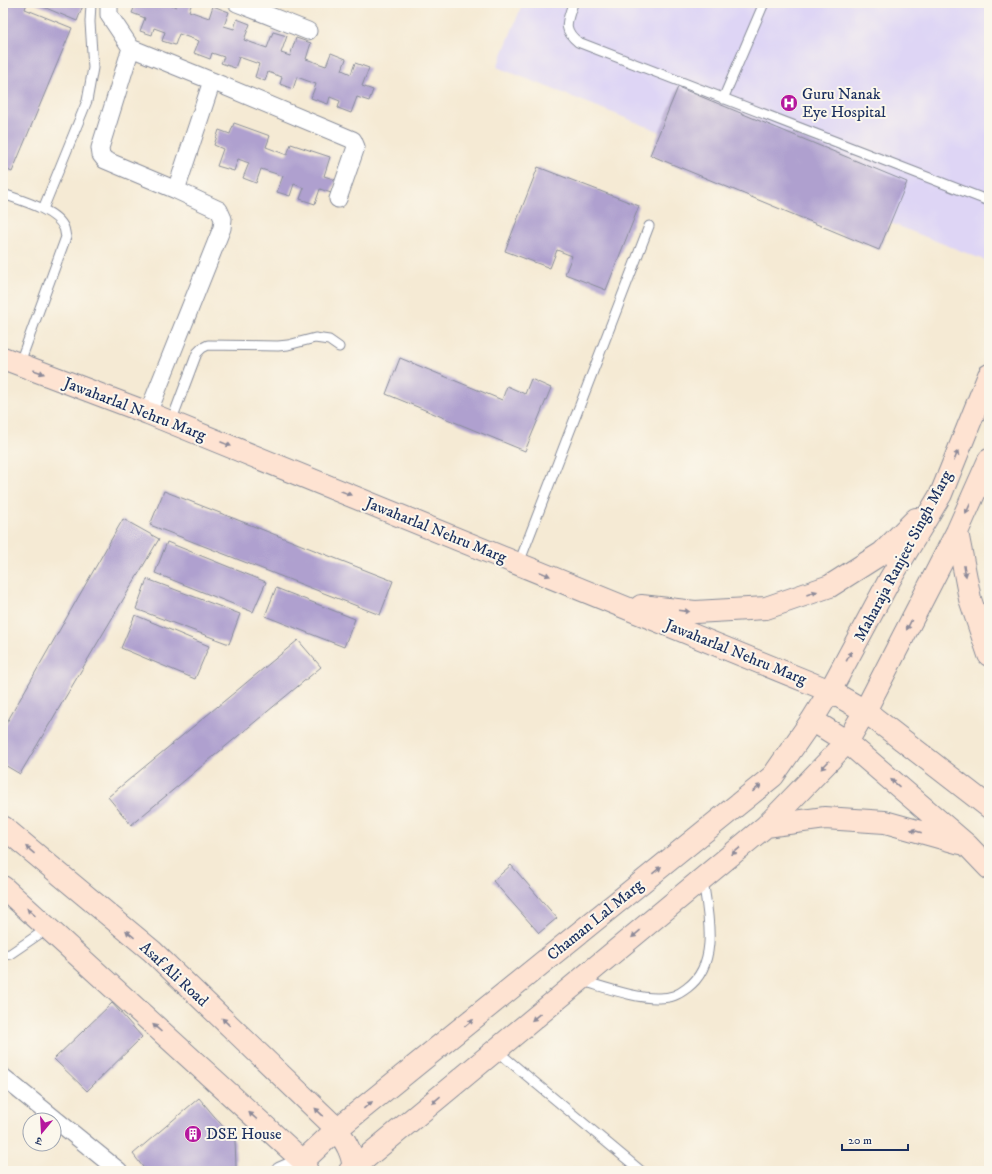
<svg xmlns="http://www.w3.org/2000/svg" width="992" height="1174" viewBox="0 0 992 1174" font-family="'IM FELL DW Pica','Noto Serif Devanagari',serif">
	<rect width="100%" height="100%" fill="#fbf7ec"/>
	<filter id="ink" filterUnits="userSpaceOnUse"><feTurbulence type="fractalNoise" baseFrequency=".025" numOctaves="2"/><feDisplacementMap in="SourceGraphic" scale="8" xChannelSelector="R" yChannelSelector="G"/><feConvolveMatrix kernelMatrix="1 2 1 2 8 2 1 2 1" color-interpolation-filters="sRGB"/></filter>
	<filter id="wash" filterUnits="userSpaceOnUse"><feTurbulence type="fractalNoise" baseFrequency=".012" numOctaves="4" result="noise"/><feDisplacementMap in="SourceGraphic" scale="16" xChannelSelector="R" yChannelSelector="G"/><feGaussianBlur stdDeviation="0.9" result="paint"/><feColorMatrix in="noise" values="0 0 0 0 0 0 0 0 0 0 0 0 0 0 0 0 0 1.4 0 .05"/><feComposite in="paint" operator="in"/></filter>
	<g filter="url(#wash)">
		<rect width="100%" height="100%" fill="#f5ead4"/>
		<path fill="#ded5f5" d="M 523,3 L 989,3 L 989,262 L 497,67 Z"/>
		<g id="blocks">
			<path fill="#afa0cf" d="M 3,3 L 27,3 L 25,9 L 72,28 L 12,172 L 3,168 Z
				M 34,3 L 84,3 L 77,21 Z
				M 136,3 L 167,3 L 176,7 L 177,3 L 192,3 L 189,11 L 209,18 L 213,6 L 229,12 L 224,26 L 234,29 L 237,19 L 250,24 L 244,40 L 267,48 L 273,32 L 287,36 L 281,53 L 290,56 L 296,38 L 311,43 L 306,59 L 326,66 L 331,53 L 346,59 L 342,70 L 351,74 L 355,63 L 369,68 L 362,86 L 373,90 L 369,101 L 357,97 L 351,113 L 338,108 L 340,101 L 330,97 L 328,104 L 311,98 L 316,84 L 297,77 L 293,89 L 280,84 L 282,77 L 268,72 L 265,81 L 255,77 L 259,64 L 239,57 L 235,68 L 221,63 L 224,57 L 212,53 L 210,59 L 194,53 L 199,41 L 179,34 L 175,45 L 162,41 L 165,32 L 154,28 L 152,35 L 140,31 L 145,18 L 132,13 Z
				M 678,87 L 907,182 L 879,250 L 650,155 Z
				M 234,123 L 270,136 L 266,147 L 287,155 L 291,144 L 330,157 L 324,176 L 336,180 L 331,193 L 320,189 L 315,204 L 300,199 L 304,188 L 294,184 L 290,196 L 277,192 L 283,176 L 261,169 L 256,183 L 243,178 L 249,163 L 238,159 L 234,171 L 217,166 L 223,149 L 214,145 L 219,130 L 230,134 Z
				M 538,167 L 639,206 L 606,290 L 565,274 L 572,256 L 557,250 L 550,268 L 505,251 Z
				M 400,358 L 502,400 L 507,386 L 525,394 L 531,379 L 551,388 L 525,451 L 386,394 Z
				M 164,491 L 393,581 L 380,615 L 150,525 Z
				M 123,519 L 159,539 L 20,774 L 3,764 L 3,729 Z
				M 167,542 L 266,582 L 253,612 L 155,573 Z
				M 147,579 L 240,614 L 229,644 L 136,609 Z
				M 276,588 L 355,619 L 344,647 L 265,616 Z
				M 135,615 L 209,646 L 195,679 L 121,648 Z
				M 298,640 L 321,667 L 131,825 L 108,797 Z
				M 511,865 L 557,918 L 539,933 L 493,881 Z
				M 112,1003 L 142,1037 L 87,1091 L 54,1059 Z
				M 199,1098 L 235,1141 L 236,1166 L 233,1171 L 146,1171 L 133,1154 Z"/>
		</g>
	</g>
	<g filter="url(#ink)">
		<use href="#blocks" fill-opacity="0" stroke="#888c99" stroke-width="1"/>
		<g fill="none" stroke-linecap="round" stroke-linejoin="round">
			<defs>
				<path id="service" d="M 573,3 C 568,21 561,28 578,42 L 989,201
					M 723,99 L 764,3
					M 3,194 C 20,200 57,210 64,228 C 65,230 65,234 66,237 L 19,365
					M 43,209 L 87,101 L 93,68 L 90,22 L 91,3
					M 171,422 L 197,353 L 202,348 L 208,345 L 278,346 L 288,345 L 315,338 L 329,340 L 339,347
					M 519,563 L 649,226
					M 3,955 L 10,954 L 48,928
					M 582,981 C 604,987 637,999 659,998 C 671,998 678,995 687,988 C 720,964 708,914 703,880
					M 496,1050 L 641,1171"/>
				<path id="minor" d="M 109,3 L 109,15 L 131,48 L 100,148 L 101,155 L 105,160 L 176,190 L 219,210 L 223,219 L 222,228 L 148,413
					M 237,3 L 308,31
					M 131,48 L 212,81
					M 176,190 L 212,81 L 353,140 L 356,147 L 338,199
					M 3,1077 L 119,1171
					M 280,1171 L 303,1161"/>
				<path id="secondary" d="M 3,358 L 148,413 L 830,691 L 865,711 L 989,807
					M 957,532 L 970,599 L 989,655
					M 641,606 L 695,612 L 766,608 L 830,586 L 882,553 L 916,519
					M 812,720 L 847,742 L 967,845 L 989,868
					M 766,826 L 825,818 L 885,822 L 960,843
					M 3,827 L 152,951 L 337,1129 C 345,1141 355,1156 353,1171
					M 3,887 L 303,1161 L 307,1171
					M 303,1161 L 337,1129 L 773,776 L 812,720 L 830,691 L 890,579 L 941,494 L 989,375
					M 350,1171 L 766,826 L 847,742 L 865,711 L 957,532 L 989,460"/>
			</defs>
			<use href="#service" stroke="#888c99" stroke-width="11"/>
			<use href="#minor" stroke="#888c99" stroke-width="19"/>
			<use href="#secondary" stroke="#888c99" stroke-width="24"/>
			<use href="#service" stroke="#fff" stroke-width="9"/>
			<use href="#minor" stroke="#fff" stroke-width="17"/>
			<use href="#secondary" stroke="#fee3d2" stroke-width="22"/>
		</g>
		<defs><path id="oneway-solid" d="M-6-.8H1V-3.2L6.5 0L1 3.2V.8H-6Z"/></defs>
		<g fill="#8c8998">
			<use href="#oneway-solid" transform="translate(39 372) rotate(20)"/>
			<use href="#oneway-solid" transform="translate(226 444) rotate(22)"/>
			<use href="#oneway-solid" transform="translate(956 456) rotate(-68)"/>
			<use href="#oneway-solid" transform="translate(346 493) rotate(22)"/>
			<use href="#oneway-solid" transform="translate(968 509) rotate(114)"/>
			<use href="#oneway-solid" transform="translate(965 571) rotate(79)"/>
			<use href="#oneway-solid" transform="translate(545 574) rotate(22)"/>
			<use href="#oneway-solid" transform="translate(812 593) rotate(-19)"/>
			<use href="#oneway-solid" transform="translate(684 611) rotate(7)"/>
			<use href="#oneway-solid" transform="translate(909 625) rotate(117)"/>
			<use href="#oneway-solid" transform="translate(849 656) rotate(-62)"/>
			<use href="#oneway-solid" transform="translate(825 765) rotate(134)"/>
			<use href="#oneway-solid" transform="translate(895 783) rotate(-139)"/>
			<use href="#oneway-solid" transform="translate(757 788) rotate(-39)"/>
			<use href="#oneway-solid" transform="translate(916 831) rotate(-164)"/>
			<use href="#oneway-solid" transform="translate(30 850) rotate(-140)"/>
			<use href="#oneway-solid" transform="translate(736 851) rotate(140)"/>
			<use href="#oneway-solid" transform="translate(657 870) rotate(-39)"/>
			<use href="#oneway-solid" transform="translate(31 912) rotate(-137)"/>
			<use href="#oneway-solid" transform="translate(130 934) rotate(-140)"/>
			<use href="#oneway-solid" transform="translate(636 934) rotate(140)"/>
			<use href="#oneway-solid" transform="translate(536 1017) rotate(140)"/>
			<use href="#oneway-solid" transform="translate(226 1022) rotate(-136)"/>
			<use href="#oneway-solid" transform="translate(469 1023) rotate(-39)"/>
			<use href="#oneway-solid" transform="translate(157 1028) rotate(-138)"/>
			<use href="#oneway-solid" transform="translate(436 1100) rotate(140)"/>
			<use href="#oneway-solid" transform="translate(368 1105) rotate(-39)"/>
			<use href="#oneway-solid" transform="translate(319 1112) rotate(-136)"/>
			<use href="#oneway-solid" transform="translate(253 1116) rotate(-138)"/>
		</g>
	</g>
	<defs>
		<symbol id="hospital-disc" viewBox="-11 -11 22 22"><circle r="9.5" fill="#b5179e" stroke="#fbf7ec"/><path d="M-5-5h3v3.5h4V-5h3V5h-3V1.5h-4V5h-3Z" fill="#fff"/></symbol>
		<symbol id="building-disc" viewBox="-11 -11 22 22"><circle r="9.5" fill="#b5179e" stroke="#fbf7ec"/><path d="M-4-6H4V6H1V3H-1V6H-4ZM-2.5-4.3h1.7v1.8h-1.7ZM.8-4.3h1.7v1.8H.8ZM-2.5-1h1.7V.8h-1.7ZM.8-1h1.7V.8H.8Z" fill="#fff"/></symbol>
	</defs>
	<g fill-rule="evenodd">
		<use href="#hospital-disc" x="779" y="93" width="20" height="20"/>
		<use href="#building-disc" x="183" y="1124" width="20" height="20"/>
	</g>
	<g text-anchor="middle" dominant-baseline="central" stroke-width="4" stroke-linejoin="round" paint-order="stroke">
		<g font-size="16" fill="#1b2f5e" stroke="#fbf7ec" text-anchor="start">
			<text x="802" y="94">Guru Nanak<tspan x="802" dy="18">Eye Hospital</tspan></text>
			<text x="206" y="1134">DSE House</text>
		</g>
		<g font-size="16" fill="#1b2f5e" stroke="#fbf7ec">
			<text transform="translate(135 409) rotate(21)">Jawaharlal Nehru Marg</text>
			<text transform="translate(436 530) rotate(22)">Jawaharlal Nehru Marg</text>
			<text transform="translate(903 556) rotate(-62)">Maharaja Ranjeet Singh Marg</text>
			<text transform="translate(736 652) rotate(22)">Jawaharlal Nehru Marg</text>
			<text transform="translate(595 920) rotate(-39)">Chaman Lal Marg</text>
			<text transform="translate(174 974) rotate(43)">Asaf Ali Road</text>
		</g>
	</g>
	<rect width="992" height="1174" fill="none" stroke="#fbf7ec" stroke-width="16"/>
	<g transform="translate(42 1132) rotate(198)"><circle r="19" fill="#fbf7ec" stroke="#a1a7b3"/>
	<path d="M0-3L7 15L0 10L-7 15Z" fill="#b5179e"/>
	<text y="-6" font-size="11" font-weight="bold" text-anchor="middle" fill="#1b2f5e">उ</text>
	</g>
	<path d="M842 1144v6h66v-6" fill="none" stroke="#1b2f5e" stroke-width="2"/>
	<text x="848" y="1144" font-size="12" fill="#1b2f5e" stroke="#fbf7ec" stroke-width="3" paint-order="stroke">20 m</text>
</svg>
